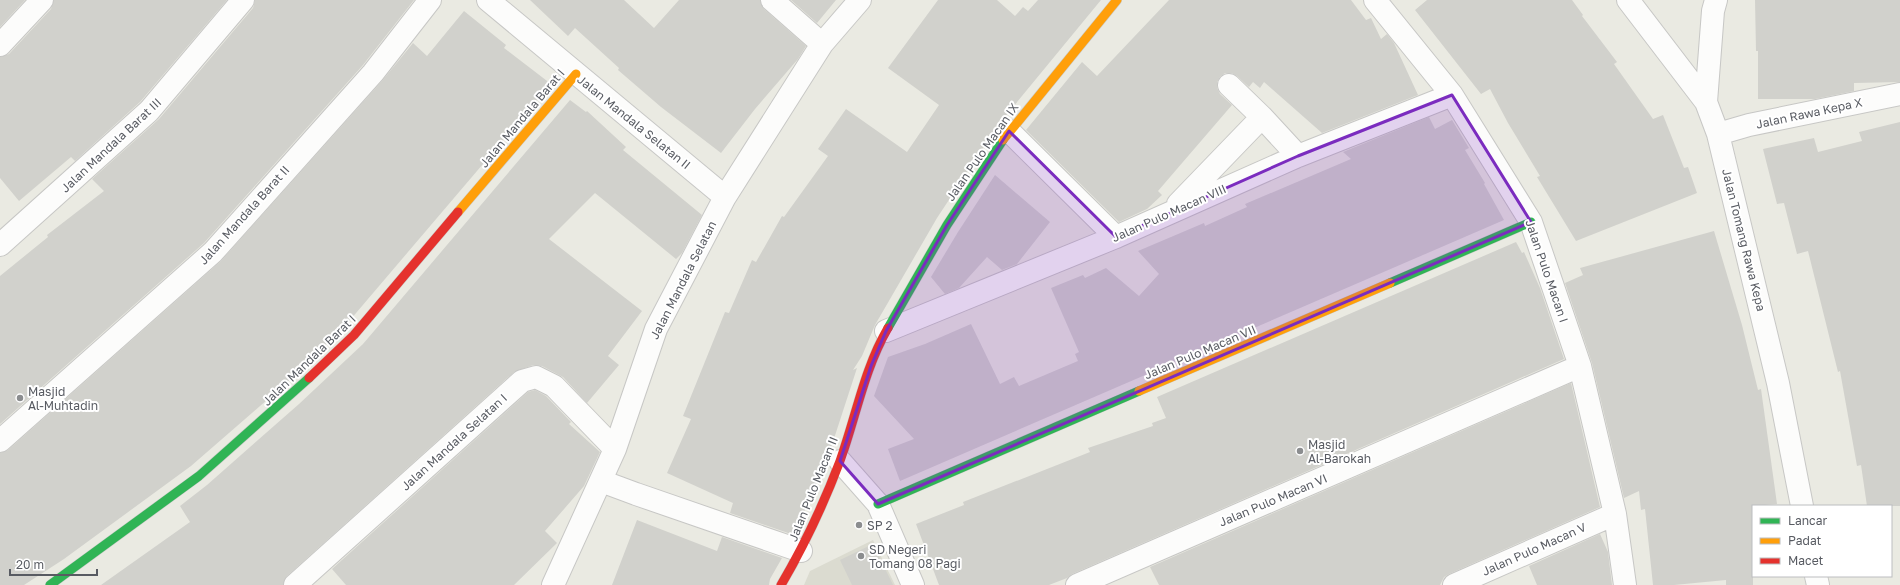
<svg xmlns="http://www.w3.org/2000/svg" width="1900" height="585" viewBox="0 0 1900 585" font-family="'Golos Text',sans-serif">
	<rect width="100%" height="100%" fill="#eaeae2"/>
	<path fill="#dbdbd0" d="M 873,540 L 895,585 L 804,585 L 810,571 Z"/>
	<path fill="#d1d1cc" d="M 0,0 L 25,0 L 0,27 Z
		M 54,0 L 227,0 L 140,102 L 75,161 L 71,157 L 19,201 L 0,178 L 0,57 L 9,54 L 51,9 Z
		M 255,0 L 414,0 L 363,65 L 204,243 L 0,424 L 0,276 L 48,237 L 47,235 L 104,191 L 92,179 L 159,119 L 253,8 Z
		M 530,0 L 624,0 L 654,28 L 679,0 L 760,0 L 764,9 L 806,46 L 798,59 L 755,109 L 721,153 L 661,107 L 618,70 L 619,68 L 575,28 L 568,36 Z
		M 791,0 L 836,0 L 817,23 Z
		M 938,0 L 997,0 L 1015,16 L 1023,7 L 1028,11 L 1038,0 L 1101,0 L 999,124 L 937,218 L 875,325 L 862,356 L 853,370 L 857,368 L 828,457 L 794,535 L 730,513 L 733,503 L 667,473 L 691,419 L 683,416 L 725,312 L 729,313 L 752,260 L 756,262 L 782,216 L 784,217 L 828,156 L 818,149 L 846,109 L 907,152 L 939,105 L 888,68 Z
		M 1169,0 L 1351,0 L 1366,20 L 1371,18 L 1381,39 L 1387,34 L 1394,43 L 1418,95 L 1322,133 L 1264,82 L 1260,88 L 1253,82 L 1249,87 L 1237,76 L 1232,73 L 1225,73 L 1220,77 L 1217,82 L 1217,88 L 1220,94 L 1232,105 L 1158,191 L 1162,195 L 1147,209 L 1119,222 L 1026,130 L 1082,62 L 1097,76 Z
		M 1427,0 L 1572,0 L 1583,15 L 1582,16 L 1617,62 L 1614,64 L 1653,119 L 1663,115 L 1684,168 L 1688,167 L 1697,193 L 1576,241 L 1537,177 L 1540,176 L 1508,123 L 1490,89 L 1481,94 L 1415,10 Z
		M 1755,0 L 1900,0 L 1900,82 L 1854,83 L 1854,91 L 1815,99 L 1758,99 L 1758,51 L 1756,51 Z
		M 464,11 L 506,45 L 504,48 L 551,84 L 345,326 L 283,386 L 191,466 L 64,559 L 24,585 L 0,585 L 0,453 L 8,450 L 221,261 L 382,81 L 413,43 L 427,56 Z
		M 570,100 L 586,112 L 587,111 L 626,147 L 623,150 L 702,215 L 682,253 L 676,259 L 595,193 L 549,239 L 642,311 L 608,356 L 619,365 L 587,403 L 563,377 L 542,366 L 533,365 L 514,372 L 287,576 L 283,585 L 101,585 L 190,522 L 180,506 L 207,485 L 299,404 L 363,344 Z
		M 1429,117 L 1435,129 L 1452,120 L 1469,148 L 1465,150 L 1485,183 L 1484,184 L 1504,220 L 900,481 L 888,449 L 914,439 L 874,396 L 888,357 L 925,344 L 971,324 L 1000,384 L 1014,377 L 1019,386 L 1078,361 L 1075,354 L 1079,352 L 1051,288 L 1083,275 L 1085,278 L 1106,268 L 1139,296 L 1159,274 L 1138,251 L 1204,223 L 1205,226 L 1247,207 L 1245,204 L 1351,159 L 1343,152 Z
		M 1900,122 L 1900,506 L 1867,506 L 1861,465 L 1857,466 L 1840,371 L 1838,372 L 1808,251 L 1797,254 L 1784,203 L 1777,204 L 1763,149 L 1814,138 L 1818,152 L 1862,141 L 1859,132 Z
		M 995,175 L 1050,222 L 1017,264 L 1002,270 L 987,257 L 959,288 L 945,294 L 931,277 L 958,232 Z
		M 1714,231 L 1742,325 L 1758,390 L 1761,389 L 1777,504 L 1753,506 L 1753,585 L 1726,585 L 1726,580 L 1674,585 L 1653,585 L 1645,509 L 1641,510 L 1639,491 L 1624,498 L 1592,363 L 1565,283 L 1583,275 L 1580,268 Z
		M 1516,242 L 1522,253 L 1524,252 L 1540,288 L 1564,359 L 1072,574 L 1067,578 L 1049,585 L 939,585 L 916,524 L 964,505 L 963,502 L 1090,452 L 1088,448 L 1153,426 L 1152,423 L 1166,418 L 1157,397 Z
		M 1571,383 L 1600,507 L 1449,574 L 1444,577 L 1440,585 L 1159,585 L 1150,567 Z
		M 535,390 L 546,396 L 571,422 L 569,424 L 600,452 L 584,486 L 545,531 L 557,543 L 514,585 L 346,585 L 332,569 L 528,392 Z
		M 637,520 L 717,551 L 722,537 L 782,558 L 770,579 L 769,585 L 612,585 Z
		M 1600,534 L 1608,552 L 1612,585 L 1537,585 L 1529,566 Z
		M 873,544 L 893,585 L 852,585 L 840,560 Z"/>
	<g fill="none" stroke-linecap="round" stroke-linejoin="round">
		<defs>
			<path id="street" d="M 488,0 L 725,197
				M 772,0 L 822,44
				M 1375,0 L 1452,95 L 1531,222 L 1580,366 L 1615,514 L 1625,585
				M 1628,0 L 1706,102 L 1718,134 L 1778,383 L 1802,506
				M 0,45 L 42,0
				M 1229,85 L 1262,117 L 1298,156
				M 1706,102 L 1713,11 L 1716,0
				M 1009,131 L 1116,237
				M 1718,134 L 1749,125 L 1900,94
				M 1178,204 L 1262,117
				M 0,245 L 149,111 L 243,0
				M 886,331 L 1116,237 L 1298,156 L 1452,95
				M 0,441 L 213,252 L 373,73 L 430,0
				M 840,461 L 878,504 L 913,585
				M 601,481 L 636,494 L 801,551
				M 1816,576 L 1818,585
				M 295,585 L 522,381 L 536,377 L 554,386 L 615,449
				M 553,585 L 615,449 L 656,329 L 725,197 L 822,44 L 860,0
				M 1077,585 L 1580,366
				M 1454,585 L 1615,514"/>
			<path id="fast" d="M 1390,283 L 1531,222
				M 888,328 L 947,225 L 1003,140
				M 878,504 L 1139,391
				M 50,585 L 199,476 L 309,378"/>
			<path id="slow" d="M 1003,140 L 1117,0
				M 458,212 L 576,74
				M 1139,391 L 1390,283"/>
			<path id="jam" d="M 309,378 L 354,335 L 458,212
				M 781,585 C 804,546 824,503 840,461 C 856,417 864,369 888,328"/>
		</defs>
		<use href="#street" stroke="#c7c7c5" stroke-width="24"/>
		<use href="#fast" stroke="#c8c9c8" stroke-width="10"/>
		<use href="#slow" stroke="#c8c9c8" stroke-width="10"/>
		<use href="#jam" stroke="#c8c9c8" stroke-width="10"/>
		<use href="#street" stroke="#fcfcfb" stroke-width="22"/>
		<use href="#fast" stroke="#30b455" stroke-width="9"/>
		<use href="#slow" stroke="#ff9f0a" stroke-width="9"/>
		<use href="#jam" stroke="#e5322d" stroke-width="9"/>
	</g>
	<path fill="#7b2cbf" fill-opacity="0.2" stroke="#7b2cbf" stroke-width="3" stroke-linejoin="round" d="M 1452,95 L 1531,222 L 878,504 L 840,461 L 871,366 L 886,331 L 947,225 L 1009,131 L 1116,237 L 1298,156 Z"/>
	<g fill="#8b8d8f" stroke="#fff" stroke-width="1.5">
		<circle cx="20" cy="398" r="4"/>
		<circle cx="1300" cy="451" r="4"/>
		<circle cx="859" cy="525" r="4"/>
		<circle cx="861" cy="556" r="4"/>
	</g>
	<g text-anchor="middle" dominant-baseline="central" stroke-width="4" stroke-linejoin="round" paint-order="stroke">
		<g font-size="12" fill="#585b62" stroke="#fff">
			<text transform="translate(1809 113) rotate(-12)">Jalan Rawa Kepa X</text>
			<text transform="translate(522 118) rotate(-50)">Jalan Mandala Barat I</text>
			<text transform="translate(634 122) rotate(39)">Jalan Mandala Selatan II</text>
			<text transform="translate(111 145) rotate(-43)">Jalan Mandala Barat III</text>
			<text transform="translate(982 152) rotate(-55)">Jalan Pulo Macan IX</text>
			<text transform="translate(1169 213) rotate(-24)">Jalan Pulo Macan VIII</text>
			<text transform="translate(244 215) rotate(-48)">Jalan Mandala Barat II</text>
			<text transform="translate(1744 240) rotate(76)">Jalan Tomang Rawa Kepa</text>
			<text transform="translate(1547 271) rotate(71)">Jalan Pulo Macan I</text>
			<text transform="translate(683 280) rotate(-63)">Jalan Mandala Selatan</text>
			<text transform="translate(1200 352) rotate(-23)">Jalan Pulo Macan VII</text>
			<text transform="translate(309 360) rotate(-44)">Jalan Mandala Barat I</text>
			<text transform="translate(454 442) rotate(-42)">Jalan Mandala Selatan I</text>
			<text transform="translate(813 489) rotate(-68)">Jalan Pulo Macan II</text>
			<text transform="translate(1273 500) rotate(-23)">Jalan Pulo Macan VI</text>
			<text transform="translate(1534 549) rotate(-24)">Jalan Pulo Macan V</text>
		</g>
		<g font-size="12" fill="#585b62" stroke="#fff" text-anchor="start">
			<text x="28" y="391">Masjid<tspan x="28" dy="14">Al-Muhtadin</tspan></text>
			<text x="1308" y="444">Masjid<tspan x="1308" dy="14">Al-Barokah</tspan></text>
			<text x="867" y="525">SP 2</text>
			<text x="869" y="549">SD Negeri<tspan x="869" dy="14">Tomang 08 Pagi</tspan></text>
		</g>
	</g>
	<rect x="1752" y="505" width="140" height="72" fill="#ffffff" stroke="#bcbdc0"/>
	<rect x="1760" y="518" width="20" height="6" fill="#30b455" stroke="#bcbdc0"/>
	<text x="1788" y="525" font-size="12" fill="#585b62">Lancar</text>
	<rect x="1760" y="538" width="20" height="6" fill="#ff9f0a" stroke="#bcbdc0"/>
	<text x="1788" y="545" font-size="12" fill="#585b62">Padat</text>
	<rect x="1760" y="558" width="20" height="6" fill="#e5322d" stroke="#bcbdc0"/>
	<text x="1788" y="565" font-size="12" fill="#585b62">Macet</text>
	<path d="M10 569v6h87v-6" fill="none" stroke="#585b62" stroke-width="2"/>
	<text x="16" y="569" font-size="12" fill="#585b62" stroke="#ffffff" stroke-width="3" paint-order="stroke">20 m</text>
</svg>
